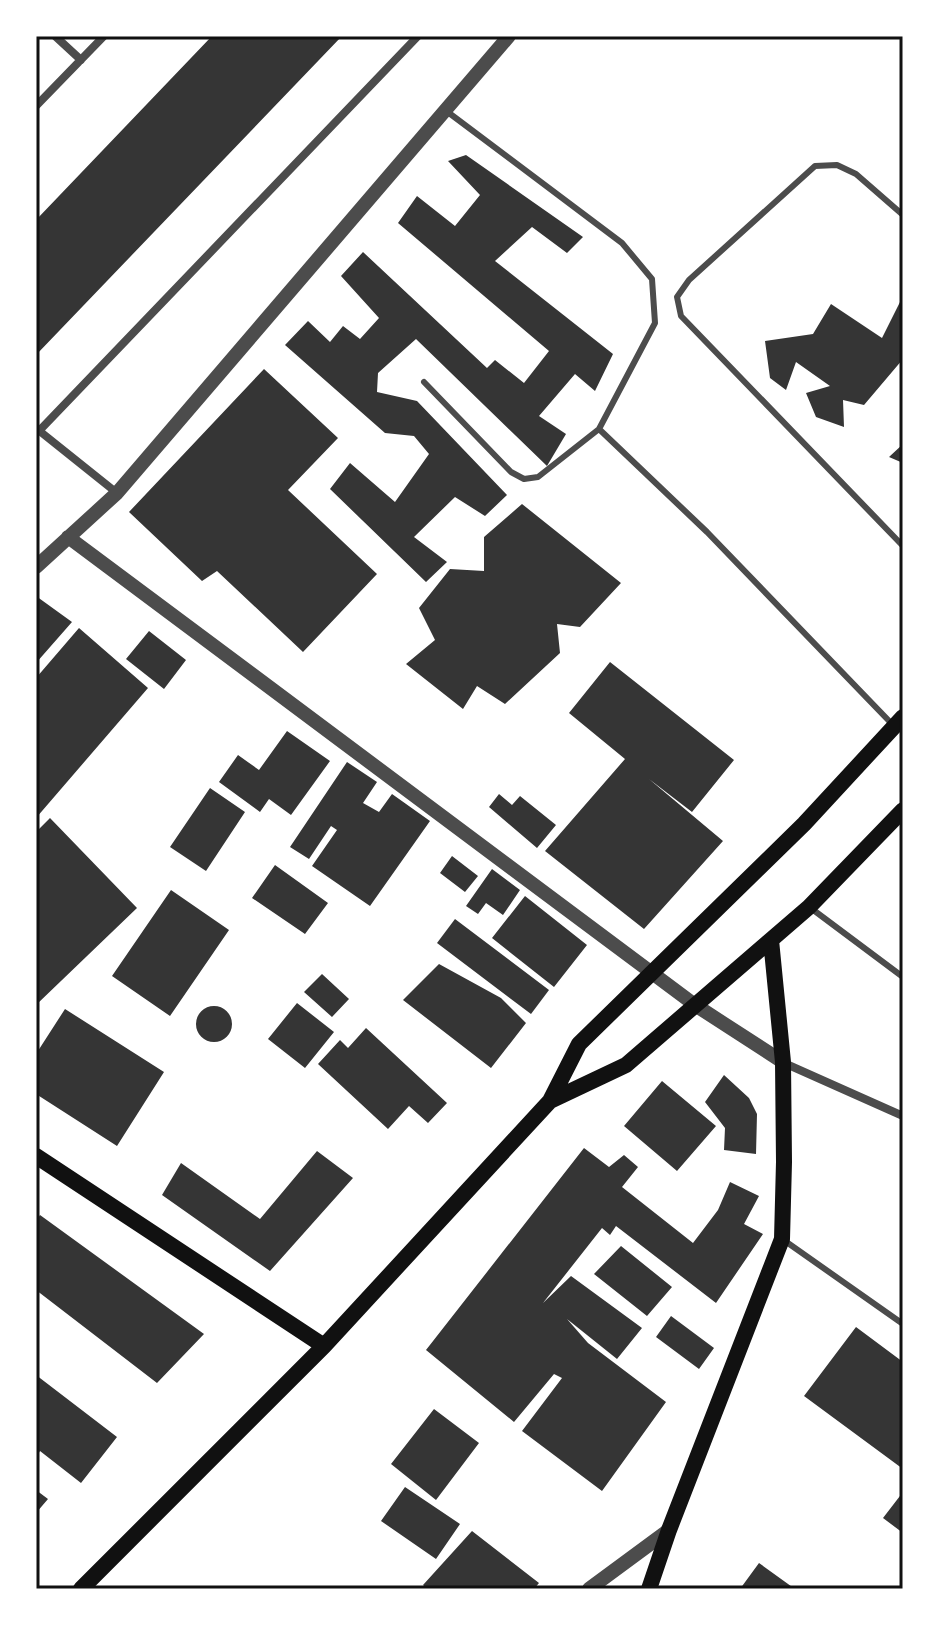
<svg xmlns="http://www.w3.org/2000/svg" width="939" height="1625" viewBox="0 0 939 1625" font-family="Quicksand,sans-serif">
	<rect width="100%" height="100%" fill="#fff"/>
	<path fill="#353535" d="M 212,36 L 342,36 L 36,355 L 36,220 Z
		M 466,155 L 583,237 L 567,253 L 532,227 L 495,261 L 613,354 L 595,391 L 575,374 L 539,416 L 566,434 L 547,466 L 416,339 L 378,373 L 377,392 L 417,401 L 507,495 L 485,516 L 455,497 L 414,537 L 447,562 L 426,582 L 330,489 L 350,463 L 395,502 L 429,454 L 414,436 L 385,433 L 285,345 L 308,321 L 330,342 L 343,326 L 360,339 L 379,318 L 341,276 L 363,252 L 487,368 L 495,360 L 524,383 L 549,351 L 398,223 L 417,196 L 455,226 L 480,195 L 448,161 Z
		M 903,296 L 903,359 L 864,405 L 843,400 L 844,427 L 816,417 L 806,393 L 830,386 L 796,362 L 786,390 L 770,378 L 765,341 L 813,334 L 831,304 L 882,338 Z
		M 264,369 L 338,438 L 288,490 L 377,574 L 303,652 L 217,571 L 202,581 L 129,512 Z
		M 903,444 L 903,463 L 889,457 Z
		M 522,504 L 621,583 L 580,627 L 557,624 L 560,653 L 505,704 L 477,686 L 463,709 L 406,664 L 435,640 L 419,608 L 450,569 L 484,571 L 484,537 Z
		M 36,596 L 72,622 L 36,663 Z
		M 79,628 L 148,688 L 36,818 L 36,678 Z
		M 149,631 L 186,660 L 164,689 L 126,659 Z
		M 610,662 L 734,760 L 692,812 L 649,779 L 723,841 L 644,929 L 545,851 L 625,759 L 569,713 Z
		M 287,731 L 330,761 L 291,815 L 269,799 L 260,812 L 219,782 L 238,755 L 259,770 Z
		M 347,762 L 377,782 L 363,803 L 379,812 L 392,794 L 430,821 L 370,906 L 312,866 L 337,830 L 331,826 L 309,859 L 290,847 Z
		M 210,788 L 245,812 L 206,871 L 170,847 Z
		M 499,794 L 512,805 L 520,796 L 556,825 L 537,848 L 489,807 Z
		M 50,818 L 137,908 L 36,1005 L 36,832 Z
		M 452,856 L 478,876 L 465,892 L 440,873 Z
		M 275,865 L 328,903 L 305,934 L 252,898 Z
		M 492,869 L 520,890 L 503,915 L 486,903 L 478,914 L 466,906 Z
		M 171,890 L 229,930 L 170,1016 L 112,976 Z
		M 525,896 L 587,945 L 554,987 L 492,938 Z
		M 455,919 L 549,990 L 531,1014 L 437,943 Z
		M 439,964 L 501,998 L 526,1023 L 491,1068 L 403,1000 Z
		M 322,974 L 349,999 L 332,1017 L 304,992 Z
		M 297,1003 L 334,1032 L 305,1068 L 268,1039 Z
		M196 1024a18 18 0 1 1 36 0a18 18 0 1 1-36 0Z
		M 65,1009 L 164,1072 L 117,1146 L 36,1094 L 36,1054 Z
		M 366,1028 L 447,1103 L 428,1123 L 409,1106 L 388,1129 L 318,1064 L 340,1040 L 348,1048 Z
		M 724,1075 L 749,1098 L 757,1114 L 756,1154 L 724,1150 L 725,1128 L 705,1102 Z
		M 662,1081 L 716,1126 L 677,1171 L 624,1126 Z
		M 584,1148 L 609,1167 L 624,1155 L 638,1167 L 622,1187 L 693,1243 L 718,1210 L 730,1182 L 759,1196 L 744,1224 L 763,1234 L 716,1303 L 616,1226 L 610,1235 L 602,1228 L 543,1303 L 571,1276 L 642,1328 L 617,1359 L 567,1319 L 588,1343 L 666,1402 L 602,1491 L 522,1431 L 562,1378 L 554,1374 L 514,1422 L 426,1350 Z
		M 317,1151 L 353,1178 L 270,1271 L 162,1195 L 181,1163 L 260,1219 Z
		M 40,1215 L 204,1334 L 157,1383 L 36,1290 L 36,1221 Z
		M 621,1246 L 672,1287 L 647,1316 L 594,1274 Z
		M 671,1316 L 714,1348 L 699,1369 L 656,1337 Z
		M 856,1327 L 903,1362 L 903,1469 L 804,1396 Z
		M 36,1375 L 117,1437 L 81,1483 L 40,1451 L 36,1458 Z
		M 434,1409 L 479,1443 L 436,1500 L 391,1464 Z
		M 405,1487 L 460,1524 L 436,1559 L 381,1521 Z
		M 36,1490 L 48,1499 L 36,1513 Z
		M 903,1492 L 903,1533 L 883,1518 Z
		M 472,1531 L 539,1583 L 534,1589 L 427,1589 L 423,1585 Z
		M 759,1563 L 795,1589 L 740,1589 Z"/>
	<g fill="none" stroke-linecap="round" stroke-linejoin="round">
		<path stroke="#4c4c4c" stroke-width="6" d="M 903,215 L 856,174 L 837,165 L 815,166 L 689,280 L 677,297 L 681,316 L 903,546
			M 424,382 L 511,472 L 524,479 L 538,477 L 599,429 L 655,323 L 652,279 L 622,243 L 445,110
			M 599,429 L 707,532 L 892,724
			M 812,909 L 903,977
			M 785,1241 L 903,1324"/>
		<path stroke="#4c4c4c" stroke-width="8" d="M 55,36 L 81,60
			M 36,106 L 104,36
			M 37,429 L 117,493
			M 39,431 L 418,36
			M 784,1063 L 903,1116"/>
		<path stroke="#4c4c4c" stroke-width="14" d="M 68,537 L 695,1005 L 783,1062
			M 36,567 L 117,493 L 509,36
			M 589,1589 L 669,1530"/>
		<path stroke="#111" stroke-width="16" d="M 550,1101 L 626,1065 L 809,907 L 903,810
			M 36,1156 L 324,1346
			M 81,1589 L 324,1346 L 550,1101 L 579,1044 L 804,824 L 903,717
			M 649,1589 L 669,1530 L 782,1239 L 784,1162 L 783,1062 L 771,940"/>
	</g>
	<rect width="939" height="1625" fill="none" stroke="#ffffff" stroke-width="76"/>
	<rect x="38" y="38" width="863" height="1549" fill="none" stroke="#111" stroke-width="3"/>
</svg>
